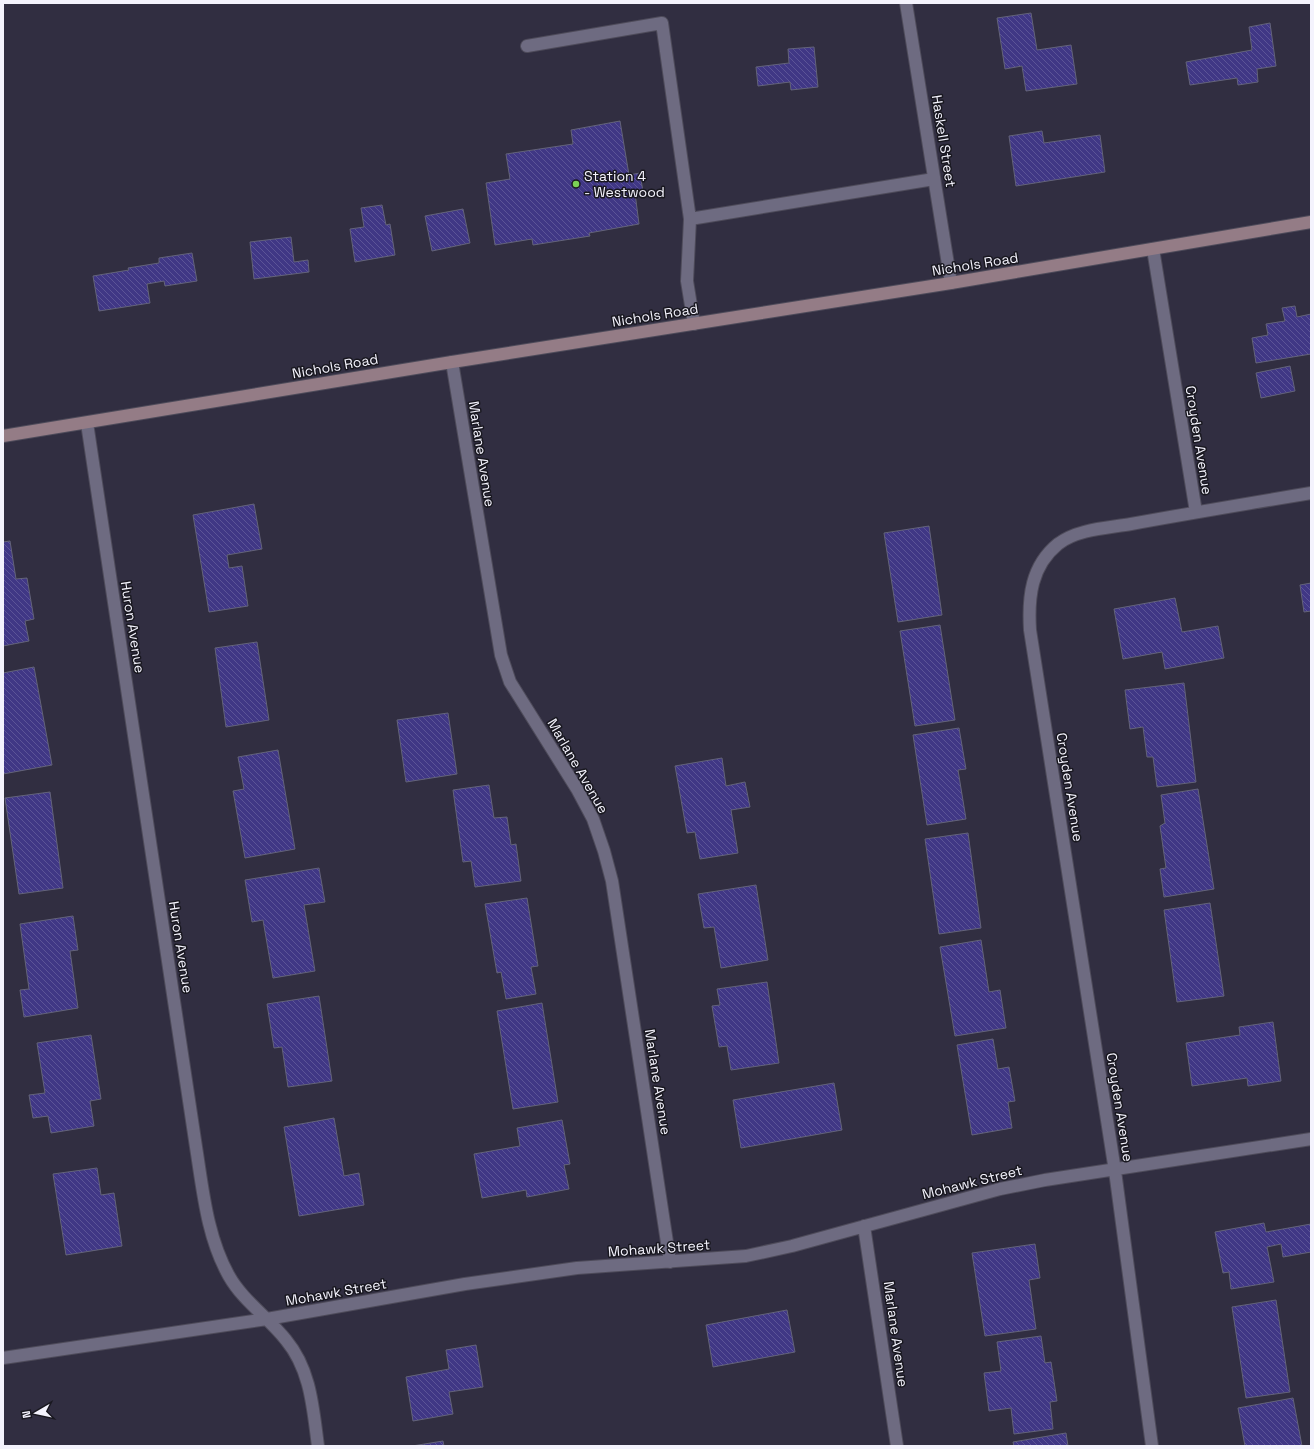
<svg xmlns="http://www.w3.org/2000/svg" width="1314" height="1449" viewBox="0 0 1314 1449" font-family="'Space Grotesk',sans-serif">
	<defs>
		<pattern id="building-back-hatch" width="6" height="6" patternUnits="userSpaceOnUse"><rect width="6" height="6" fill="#403785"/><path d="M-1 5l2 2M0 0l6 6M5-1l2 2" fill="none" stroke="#5c5497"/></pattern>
	</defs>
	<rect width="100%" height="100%" fill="#312e41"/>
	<path fill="url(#building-back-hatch)" stroke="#636379" d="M 1031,13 L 1037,50 L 1071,45 L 1077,84 L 1026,91 L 1022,66 L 1005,69 L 997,18 Z
		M 1270,23 L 1276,66 L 1257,69 L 1258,82 L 1238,85 L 1237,78 L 1190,85 L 1186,62 L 1252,50 L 1249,27 Z
		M 814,47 L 818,87 L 791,90 L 790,82 L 758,86 L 756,67 L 789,63 L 788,49 Z
		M 620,121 L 629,175 L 640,173 L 643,192 L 635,193 L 639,224 L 589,233 L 590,236 L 533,245 L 532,239 L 495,245 L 486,183 L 510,179 L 506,154 L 573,144 L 571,130 Z
		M 1042,131 L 1044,143 L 1100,135 L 1105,172 L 1016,186 L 1009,136 Z
		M 382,205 L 386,225 L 390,224 L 395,255 L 355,262 L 350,229 L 364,227 L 361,208 Z
		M 463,209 L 470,243 L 432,251 L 425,216 Z
		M 291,237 L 294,262 L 308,260 L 309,272 L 254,279 L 250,242 Z
		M 192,253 L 197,281 L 165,286 L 164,281 L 147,284 L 150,303 L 99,311 L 93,276 L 129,270 L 128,268 L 159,263 L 159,258 Z
		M 1295,306 L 1297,317 L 1311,314 L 1311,354 L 1256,363 L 1252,338 L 1268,335 L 1266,324 L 1285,321 L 1282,308 Z
		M 1290,366 L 1295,391 L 1261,398 L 1256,373 Z
		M 254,504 L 262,549 L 227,555 L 229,568 L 242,566 L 248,606 L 209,612 L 193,515 Z
		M 929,526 L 942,615 L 898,622 L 884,533 Z
		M 10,541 L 16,579 L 27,578 L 34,619 L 25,621 L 29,641 L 3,646 L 3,542 Z
		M 1311,583 L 1311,611 L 1304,612 L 1300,585 Z
		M 1175,598 L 1182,632 L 1218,626 L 1224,658 L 1165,669 L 1162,652 L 1123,659 L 1114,609 Z
		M 940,625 L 955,720 L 915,726 L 900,631 Z
		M 257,642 L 269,720 L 226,727 L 215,648 Z
		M 34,667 L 52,765 L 3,774 L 3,673 Z
		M 1184,683 L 1196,782 L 1157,787 L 1153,757 L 1147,757 L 1143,727 L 1130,729 L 1125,690 Z
		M 448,713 L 457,774 L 406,782 L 397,720 Z
		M 959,728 L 966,769 L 958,770 L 966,819 L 927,825 L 913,735 Z
		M 278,750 L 295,849 L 245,858 L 233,791 L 244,789 L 238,757 Z
		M 722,758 L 726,786 L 745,782 L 750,807 L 731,810 L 738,853 L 700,859 L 695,832 L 687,833 L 675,766 Z
		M 489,785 L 494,818 L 507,817 L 511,845 L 516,844 L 521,881 L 475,887 L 471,861 L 463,862 L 453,790 Z
		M 1198,789 L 1214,889 L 1164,897 L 1160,869 L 1166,868 L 1160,826 L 1165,823 L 1161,795 Z
		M 50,792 L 63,888 L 19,894 L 5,798 Z
		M 968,833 L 981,928 L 939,934 L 925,839 Z
		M 319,868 L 325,902 L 304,905 L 315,971 L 273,978 L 263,920 L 252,922 L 245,880 Z
		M 756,885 L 768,960 L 721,968 L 714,927 L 704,928 L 698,894 Z
		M 527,898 L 538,966 L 531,967 L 536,994 L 506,999 L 501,972 L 497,973 L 485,904 Z
		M 1210,903 L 1224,996 L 1177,1002 L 1164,910 Z
		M 73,916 L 78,950 L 70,951 L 78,1008 L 24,1017 L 20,990 L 29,989 L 20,924 Z
		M 981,940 L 989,992 L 1000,990 L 1006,1028 L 955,1036 L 940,947 Z
		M 767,982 L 779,1063 L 731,1070 L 727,1046 L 719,1047 L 712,1006 L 720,1005 L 717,989 Z
		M 319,996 L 332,1081 L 288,1087 L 282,1047 L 274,1048 L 267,1004 Z
		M 542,1003 L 558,1102 L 513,1109 L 497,1011 Z
		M 1273,1022 L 1281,1081 L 1248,1086 L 1247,1078 L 1192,1086 L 1186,1043 L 1240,1035 L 1239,1027 Z
		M 91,1035 L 101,1099 L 90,1101 L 94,1126 L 51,1133 L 48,1116 L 33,1118 L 29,1095 L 45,1093 L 37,1043 Z
		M 993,1039 L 998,1069 L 1009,1067 L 1015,1101 L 1008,1102 L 1012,1128 L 972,1135 L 957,1045 Z
		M 834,1083 L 842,1130 L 741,1148 L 733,1100 Z
		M 334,1118 L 344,1176 L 359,1173 L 364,1205 L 299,1216 L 284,1127 Z
		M 562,1120 L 570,1164 L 564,1165 L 569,1189 L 527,1197 L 526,1190 L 482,1198 L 474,1154 L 520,1146 L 517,1128 Z
		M 97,1168 L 101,1195 L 114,1193 L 122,1246 L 66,1255 L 53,1174 Z
		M 1264,1223 L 1266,1232 L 1311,1224 L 1311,1252 L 1283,1257 L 1281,1244 L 1267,1247 L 1274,1282 L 1231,1289 L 1229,1272 L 1223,1273 L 1215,1232 Z
		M 1035,1244 L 1040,1278 L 1029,1280 L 1036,1329 L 985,1336 L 972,1253 Z
		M 1276,1300 L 1290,1392 L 1246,1398 L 1232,1307 Z
		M 787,1310 L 795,1352 L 713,1367 L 706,1325 Z
		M 1041,1336 L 1045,1363 L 1051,1362 L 1057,1401 L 1050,1402 L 1053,1429 L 1014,1434 L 1011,1408 L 989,1411 L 984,1373 L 1001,1371 L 997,1342 Z
		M 476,1345 L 483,1387 L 449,1392 L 453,1414 L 413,1421 L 406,1377 L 449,1369 L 446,1350 Z
		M 1293,1398 L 1302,1446 L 1245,1446 L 1238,1408 Z
		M 1066,1433 L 1068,1446 L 1014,1446 L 1013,1442 Z
		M 443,1441 L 444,1446 L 412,1446 Z"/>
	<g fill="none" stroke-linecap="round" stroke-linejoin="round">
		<defs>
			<path id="lane" d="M 527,46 L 662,23 L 690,219
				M 694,324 L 687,281 L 690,219 L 934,179"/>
			<path id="street" d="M 906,3 L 951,283
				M 1153,249 L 1196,512
				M 452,362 L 501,655 L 510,682 L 577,789 L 593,819 L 604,851 L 612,881 L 670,1262
				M 87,423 L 196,1147 C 203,1191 207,1237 229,1276 C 243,1301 269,1318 286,1340 C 311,1370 313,1409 318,1446
				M 864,1226 L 897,1446
				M 3,1358 L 267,1319 L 465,1284 L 577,1268 L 746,1256 L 792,1246 L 1000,1189 L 1045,1180 L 1311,1139
				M 1152,1446 L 1115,1171 L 1030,630 C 1028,597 1031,566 1058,544 C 1077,529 1108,528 1131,524 C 1191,513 1251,503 1311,493"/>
			<path id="secondary" d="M 3,436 L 452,362 L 951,283 L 1311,222"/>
		</defs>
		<use href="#lane" stroke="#4e4b5a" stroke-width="14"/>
		<use href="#street" stroke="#4e4b5a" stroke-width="14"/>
		<use href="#secondary" stroke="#4e4b5a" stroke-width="14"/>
		<use href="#lane" stroke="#6e6b81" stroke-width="12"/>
		<use href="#street" stroke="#6e6b81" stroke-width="12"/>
		<use href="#secondary" stroke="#947c86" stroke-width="12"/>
	</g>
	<circle fill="#7bd155" stroke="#191820" stroke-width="1.5" cx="576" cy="184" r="4"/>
	<g text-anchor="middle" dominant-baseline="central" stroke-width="3" stroke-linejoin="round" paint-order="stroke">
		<g font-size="14" fill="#f4f3fd" stroke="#191820">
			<text transform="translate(944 141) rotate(81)">Haskell Street</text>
			<text transform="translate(975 264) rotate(-9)">Nichols Road</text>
			<text transform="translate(655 315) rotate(-9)">Nichols Road</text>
			<text transform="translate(335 366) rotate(-10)">Nichols Road</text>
			<text transform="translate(1199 440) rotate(81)">Croyden Avenue</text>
			<text transform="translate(482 454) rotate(81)">Marlane Avenue</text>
			<text transform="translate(133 627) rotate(81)">Huron Avenue</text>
			<text transform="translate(578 766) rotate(60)">Marlane Avenue</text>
			<text transform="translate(1070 787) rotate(81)">Croyden Avenue</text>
			<text transform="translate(181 947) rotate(81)">Huron Avenue</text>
			<text transform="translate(658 1082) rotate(81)">Marlane Avenue</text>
			<text transform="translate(1120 1107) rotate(81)">Croyden Avenue</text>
			<text transform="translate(972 1182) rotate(-14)">Mohawk Street</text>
			<text transform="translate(659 1248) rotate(-4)">Mohawk Street</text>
			<text transform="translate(336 1292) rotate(-10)">Mohawk Street</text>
			<text transform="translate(896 1334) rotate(82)">Marlane Avenue</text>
		</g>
		<g font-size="14" fill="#f4f3fd" stroke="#191820" text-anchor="start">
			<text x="584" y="176">Station 4<tspan x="584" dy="16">- Westwood</tspan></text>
		</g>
	</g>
	<rect width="1314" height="1449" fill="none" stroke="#f4f3fd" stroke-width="8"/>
	<g transform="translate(36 1413) rotate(261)" stroke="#191820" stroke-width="3" paint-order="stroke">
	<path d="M0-3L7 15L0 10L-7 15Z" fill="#f4f3fd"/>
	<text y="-6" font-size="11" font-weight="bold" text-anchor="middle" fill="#f4f3fd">N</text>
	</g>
</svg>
